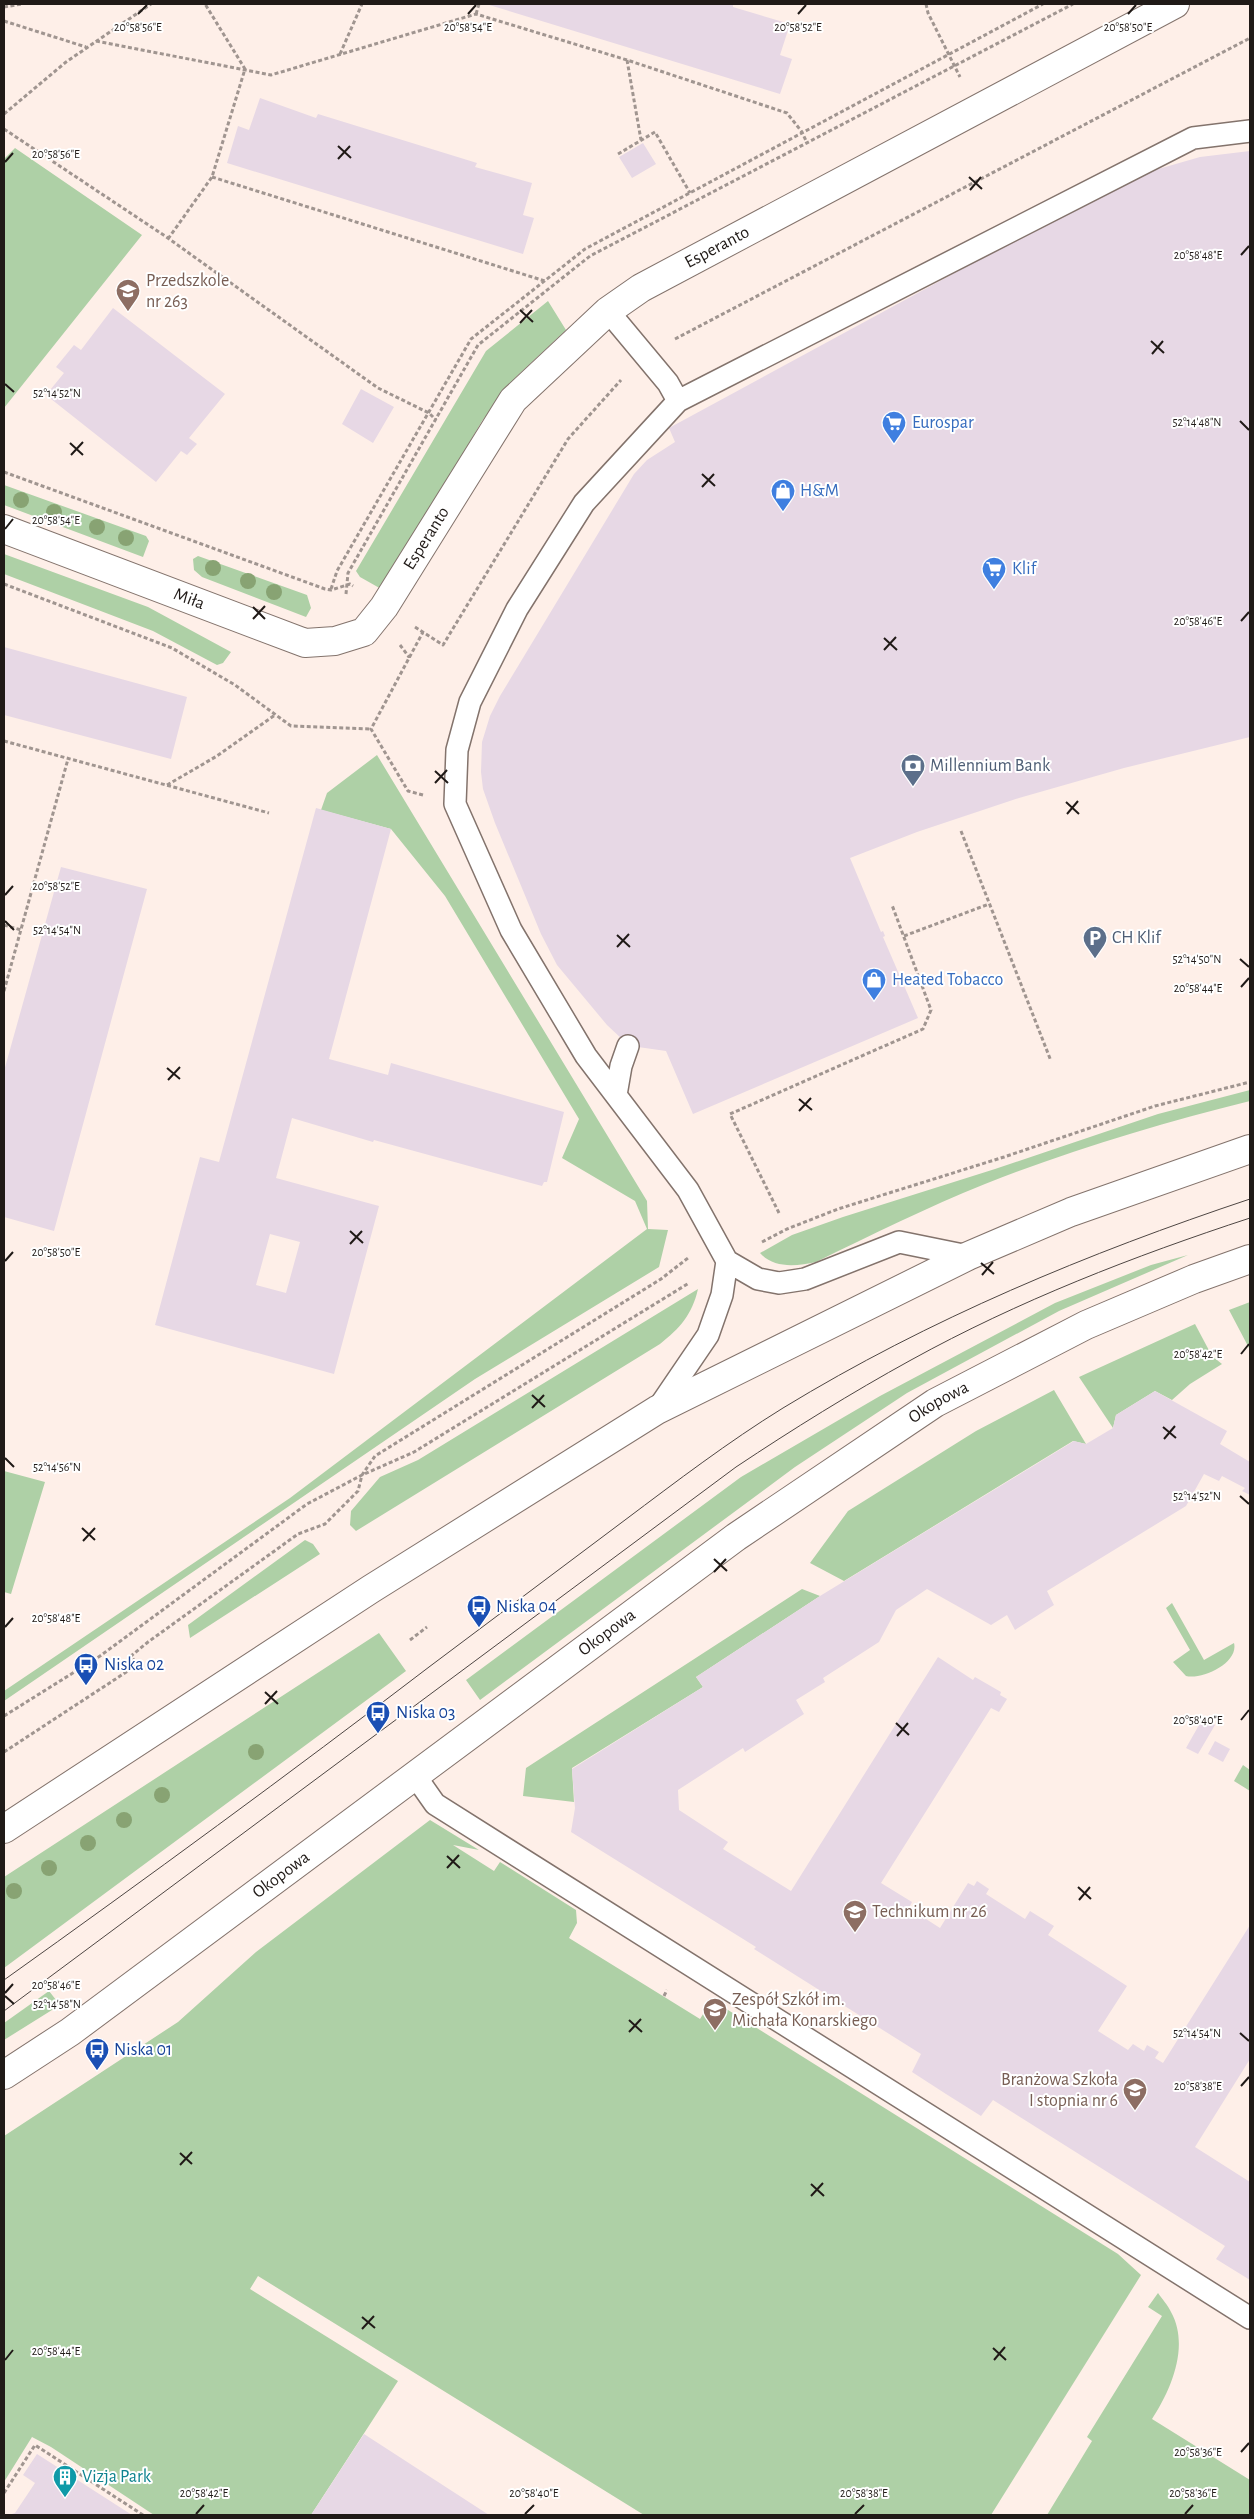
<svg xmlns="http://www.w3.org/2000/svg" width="1254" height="2519" viewBox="0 0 1254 2519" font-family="'Alegreya Sans',sans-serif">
	<rect width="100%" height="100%" fill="#feefe8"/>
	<path fill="#aed0a6" d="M 15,148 L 142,235 L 4,408 L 4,159 Z
		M 548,301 L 566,330 L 516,377 L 482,421 L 383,590 L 360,577 L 356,571 L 486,351 Z
		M 4,485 L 146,536 L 149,541 L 143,557 L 4,505 Z
		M 4,554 L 148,607 L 231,652 L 223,663 L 217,665 L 153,631 L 4,574 Z
		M 198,556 L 307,595 L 311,608 L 306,617 L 202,577 L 194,570 L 193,559 Z
		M 377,755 L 647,1201 L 648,1229 L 668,1230 L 659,1267 L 475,1379 L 4,1701 L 4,1691 L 290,1498 L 647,1229 L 635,1201 L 562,1158 L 579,1119 L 445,896 L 391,829 L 321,810 L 327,793 Z
		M 1250,1090 L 1250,1101 C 1161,1123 1071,1150 985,1184 C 928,1207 871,1235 816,1262 C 797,1266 774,1269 760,1253 L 792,1235 L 843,1217 L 995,1169 L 1158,1114 Z
		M 1188,1255 L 1059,1311 L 907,1393 L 795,1467 L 480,1700 L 466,1680 L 741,1477 L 880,1396 L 1055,1303 L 1151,1265 Z
		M 698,1289 C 692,1315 680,1328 660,1344 L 356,1531 L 350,1525 L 351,1511 L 380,1477 L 418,1460 Z
		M 1250,1302 L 1250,1347 L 1249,1348 L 1229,1310 Z
		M 1195,1324 L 1212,1356 L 1222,1364 L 1190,1384 L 1172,1400 L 1155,1391 L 1116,1415 L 1113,1428 L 1079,1377 Z
		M 1054,1390 L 1086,1444 L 1073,1441 L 844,1581 L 810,1563 L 848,1511 L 976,1431 Z
		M 4,1471 L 45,1482 L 11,1594 L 4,1592 Z
		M 305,1540 L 313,1544 L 320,1554 L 190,1638 L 188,1625 Z
		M 802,1589 L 820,1596 L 696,1677 L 703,1687 L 572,1768 L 574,1802 L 523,1796 L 526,1768 Z
		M 1172,1603 L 1204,1660 L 1234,1643 C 1239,1663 1202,1680 1186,1676 L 1173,1662 L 1190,1650 L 1166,1608 Z
		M 379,1633 L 406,1671 L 4,1968 L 4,1877 Z
		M 1243,1765 L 1250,1770 L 1250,1791 L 1234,1781 Z
		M 430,1820 L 479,1850 L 453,1845 L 494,1871 L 500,1862 L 576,1910 L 577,1923 L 569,1938 L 700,2019 L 712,2000 L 1118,2254 L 1141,2275 L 991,2515 L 644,2515 L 258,2276 L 250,2289 L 398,2381 L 311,2515 L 154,2515 L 51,2447 L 32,2437 L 4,2482 L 4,2136 L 178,2022 L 256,1952 Z
		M 49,1991 L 60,2005 L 4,2040 L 4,2023 Z
		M 1158,2293 C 1162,2299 1168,2305 1171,2312 C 1190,2346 1171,2390 1152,2419 L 1250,2480 L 1250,2515 L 1047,2515 L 1092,2441 L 1087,2437 L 1162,2316 L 1148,2307 Z"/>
	<path fill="#e7d8e5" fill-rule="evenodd" d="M 486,4 L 733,4 L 733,7 L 790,24 L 780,55 L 792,59 L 780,94 Z
		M 260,98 L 316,118 L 318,114 L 477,163 L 475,167 L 532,183 L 523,215 L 534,218 L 523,254 L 227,163 L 238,126 L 249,130 Z
		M 643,143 L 656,164 L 632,178 L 619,157 Z
		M 1250,151 L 1250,737 L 1124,768 L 1019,798 L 917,832 L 850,858 L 881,932 L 883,931 L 885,936 L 883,937 L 918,1018 L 693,1114 L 666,1051 L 638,1047 L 623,1040 L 607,1025 L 557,965 L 541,934 L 495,823 L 483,789 L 481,772 L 482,742 L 490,716 L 500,696 L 634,474 L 647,460 L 675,442 L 669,428 L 1045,224 L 1148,172 L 1200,157 Z
		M 113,308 L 225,394 L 189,438 L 197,444 L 187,455 L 181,451 L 156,482 L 46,395 L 64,373 L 56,367 L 74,345 L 81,350 Z
		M 361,389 L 394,407 L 373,443 L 342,424 Z
		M 4,647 L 187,697 L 171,759 L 4,715 Z
		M 316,808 L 391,829 L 329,1059 L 388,1075 L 391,1063 L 564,1112 L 547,1182 L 544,1182 L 542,1186 L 374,1140 L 373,1142 L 292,1118 L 276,1178 L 379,1206 L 334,1374 L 155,1325 L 200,1157 L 219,1162 ZM 270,1234 L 300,1242 L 286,1293 L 256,1285 Z
		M 61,867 L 147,889 L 54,1231 L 4,1217 L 4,1071 Z
		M 1155,1391 L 1227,1431 L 1220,1444 L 1250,1462 L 1250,1495 L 1242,1491 L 1245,1488 L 1222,1476 L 1219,1481 L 1204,1474 L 1186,1506 L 1047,1591 L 1054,1605 L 1015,1630 L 1007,1615 L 991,1625 L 927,1589 L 896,1610 L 879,1642 L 823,1678 L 825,1682 L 796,1700 L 804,1714 L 745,1752 L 743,1748 L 678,1790 L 679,1810 L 728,1842 L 723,1849 L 791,1891 L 938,1657 L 973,1680 L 975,1677 L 1001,1692 L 1000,1695 L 1007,1699 L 999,1712 L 991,1708 L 881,1883 L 912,1902 L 909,1908 L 940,1928 L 968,1883 L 974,1886 L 977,1881 L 989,1889 L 986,1894 L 1025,1919 L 1030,1911 L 1054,1926 L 1048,1935 L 1127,1986 L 1098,2031 L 1128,2050 L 1133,2044 L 1144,2051 L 1147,2045 L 1159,2052 L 1155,2058 L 1163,2063 L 1250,1925 L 1250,2059 L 1195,2147 L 1250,2182 L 1250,2280 L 1216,2259 L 1225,2246 L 993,2100 L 981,2116 L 946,2094 L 912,2072 L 921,2054 L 754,1949 L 756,1947 L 571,1832 L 575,1808 L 572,1769 L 703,1687 L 696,1677 L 820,1596 L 1074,1441 L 1086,1444 L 1113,1428 L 1116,1415 Z
		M 1203,1718 L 1215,1725 L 1198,1754 L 1186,1748 Z
		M 1215,1741 L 1230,1749 L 1223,1762 L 1208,1754 Z
		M 364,2434 L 489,2515 L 311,2515 Z
		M 37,2454 L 132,2515 L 9,2515 L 15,2513 L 35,2483 L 23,2475 Z"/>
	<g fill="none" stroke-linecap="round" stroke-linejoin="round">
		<defs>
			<path id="service" d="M 608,311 L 668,383 L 678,401
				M 616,1095 L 621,1066 L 628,1046
				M 968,1256 L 899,1242 L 805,1279 L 779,1283 L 758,1279 L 727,1261 L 688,1190 L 586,1056 L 511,930 L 455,804 L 457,750 L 470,702 L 517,609 L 584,503 L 678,401 L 1193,138 L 1250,131
				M 657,1410 L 708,1335 L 722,1295 L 727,1261
				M 416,1777 L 435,1804 L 1250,2318"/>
			<g id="minor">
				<path id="s1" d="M 4,529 L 305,643 L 335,641 L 364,632 L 384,607 L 513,400 L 608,311 L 641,288 L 1175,4"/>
			</g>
			<g id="secondary">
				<path d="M 4,1829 L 371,1589 L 657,1410 L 968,1256 L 1071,1212 L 1250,1149"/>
				<path id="s2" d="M 4,2075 L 70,2032 L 736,1537 L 935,1403 L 1086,1325 L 1194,1279 L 1250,1259"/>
			</g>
		</defs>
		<use href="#service" stroke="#83736c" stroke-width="24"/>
		<use href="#minor" stroke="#83736c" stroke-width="30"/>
		<use href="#secondary" stroke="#83736c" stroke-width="30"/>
		<path stroke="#a09590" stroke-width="3" stroke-dasharray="4 2.5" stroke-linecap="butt" d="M 926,4 L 928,13 L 960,77
			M 4,7 L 22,4
			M 476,14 L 479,4
			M 4,21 L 86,47
			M 96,41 L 271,75 L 476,14 L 627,60 L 787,113 L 802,132 L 807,143
			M 340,54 L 362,4
			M 627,60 L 641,140
			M 4,114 L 66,62 L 151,4
			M 4,129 L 165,236 L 378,388 L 429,413 L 436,420
			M 618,154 L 655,132 L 690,193
			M 212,177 L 545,281
			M 168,239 L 212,177 L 245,69 L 205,4
			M 675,339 L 1250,38
			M 4,472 L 325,589 L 331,590 L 350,584 L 353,586
			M 4,584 L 172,648 L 235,685 L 291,726 L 371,729
			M 331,589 L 337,571 L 471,339 L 585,249 L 1043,4
			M 346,594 L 348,573 L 478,345 L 590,256 L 1073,4
			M 415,627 L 443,645 L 568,439 L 621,380
			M 400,645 L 409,657
			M 4,741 L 269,813
			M 167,785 L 217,756 L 275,715
			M 423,795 L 408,791 L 371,729 L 423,632
			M 961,831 L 1051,1061
			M 4,925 L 21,930
			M 904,936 L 989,904
			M 4,991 L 68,759
			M 779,1213 L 730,1114 L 923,1029 L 931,1010 L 892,905
			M 762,1242 L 787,1229 L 838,1209 L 1004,1157 L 1155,1106 L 1250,1082
			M 410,1640 L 427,1627
			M 4,1716 L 100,1656 L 307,1504 L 362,1475 L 414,1452 L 689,1283
			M 4,1752 L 137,1665 L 131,1656 L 148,1642 L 298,1534 L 325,1524 L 358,1491 L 362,1475 L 375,1456 L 661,1279 L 688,1258
			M 664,1996 L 667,1990
			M 4,2493 L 35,2445 L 143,2515"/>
		<use href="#service" stroke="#fff" stroke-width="21"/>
		<use href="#minor" stroke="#fff" stroke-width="28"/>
		<use href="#secondary" stroke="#fff" stroke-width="28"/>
		<path stroke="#4e4643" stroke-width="1" d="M 4,1980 C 147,1878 289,1774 429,1667 C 494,1618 560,1569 625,1520 C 677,1481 728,1442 783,1408 C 929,1319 1088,1253 1250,1199
			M 4,2011 L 736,1467 C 793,1429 851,1393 911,1360 C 1018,1301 1134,1256 1250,1218"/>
	</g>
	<g fill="#88a373">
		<circle cx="21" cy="500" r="8"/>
		<circle cx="54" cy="512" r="8"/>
		<circle cx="97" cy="527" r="8"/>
		<circle cx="126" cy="538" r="8"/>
		<circle cx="213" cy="568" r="8"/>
		<circle cx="248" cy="581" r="8"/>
		<circle cx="274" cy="592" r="8"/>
		<circle cx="256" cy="1752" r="8"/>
		<circle cx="162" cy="1795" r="8"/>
		<circle cx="124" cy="1820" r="8"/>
		<circle cx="88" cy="1843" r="8"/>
		<circle cx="49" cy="1868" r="8"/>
		<circle cx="14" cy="1891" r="8"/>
	</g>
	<path fill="none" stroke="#201a17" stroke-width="2" d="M 138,14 L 147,5M 468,14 L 476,5M 798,14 L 806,5M 1128,14 L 1136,5M 338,146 L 351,158M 338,159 L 350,146M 5,162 L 13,153M 969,177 L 982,189M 970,190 L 981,177M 1241,255 L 1249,246M 520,310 L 533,322M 520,323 L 532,310M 1151,341 L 1164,353M 1152,354 L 1163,341M 5,384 L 14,392M 1240,421 L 1249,430M 70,443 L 83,455M 71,455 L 83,442M 702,474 L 715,486M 702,487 L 714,474M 5,529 L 13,519M 253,607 L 265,619M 253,619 L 265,606M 1241,621 L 1249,612M 884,638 L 897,650M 884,650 L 896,637M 435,771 L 448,783M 435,783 L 447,770M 1066,802 L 1079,814M 1067,814 L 1078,801M 5,895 L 13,886M 5,921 L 14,930M 617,935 L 630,947M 617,947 L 629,934M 1240,959 L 1249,967M 1241,987 L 1249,978M 167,1068 L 180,1079M 168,1080 L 180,1067M 799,1099 L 812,1110M 799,1111 L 811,1098M 350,1231 L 363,1243M 350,1244 L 362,1231M 5,1261 L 13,1252M 981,1263 L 994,1274M 982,1275 L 993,1262M 1241,1354 L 1249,1344M 532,1395 L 545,1407M 532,1408 L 544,1395M 1163,1427 L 1176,1438M 1164,1439 L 1175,1426M 5,1458 L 14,1467M 1240,1496 L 1249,1504M 82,1528 L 95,1540M 83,1541 L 95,1528M 714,1559 L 727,1571M 714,1572 L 726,1559M 5,1627 L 13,1618M 265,1692 L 278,1704M 265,1704 L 277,1691M 1241,1720 L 1249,1710M 896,1723 L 909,1735M 897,1736 L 908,1723M 447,1856 L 460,1868M 447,1868 L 459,1855M 1078,1887 L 1091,1899M 1079,1900 L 1090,1887M 5,1993 L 13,1984M 5,1996 L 14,2004M 629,2020 L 642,2032M 629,2032 L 641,2019M 1240,2033 L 1249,2041M 1241,2086 L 1249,2077M 180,2153 L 192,2164M 180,2165 L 192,2152M 811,2184 L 824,2196M 811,2196 L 823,2183M 362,2317 L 375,2328M 362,2329 L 374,2316M 993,2348 L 1006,2360M 5,2360 L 13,2350M 994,2360 L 1005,2347M 1241,2452 L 1249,2443M 196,2514 L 204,2505M 525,2514 L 534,2505M 855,2514 L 864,2505M 1185,2514 L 1193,2505"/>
	<defs>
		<symbol id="school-pin" viewBox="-11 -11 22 30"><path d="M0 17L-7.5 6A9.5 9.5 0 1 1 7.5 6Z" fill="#8d6e63" stroke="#fff"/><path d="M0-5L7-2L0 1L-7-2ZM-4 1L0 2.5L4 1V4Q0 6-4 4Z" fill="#fff"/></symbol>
		<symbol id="supermarket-pin" viewBox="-11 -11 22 30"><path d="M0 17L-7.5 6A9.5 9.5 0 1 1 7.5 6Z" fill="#3f7fe0" stroke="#fff"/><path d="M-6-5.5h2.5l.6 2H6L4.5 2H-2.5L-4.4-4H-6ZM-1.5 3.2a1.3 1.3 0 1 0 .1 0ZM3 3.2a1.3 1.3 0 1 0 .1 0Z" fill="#fff"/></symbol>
		<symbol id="shop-pin" viewBox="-11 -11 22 30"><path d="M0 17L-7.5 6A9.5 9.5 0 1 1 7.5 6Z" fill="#3f7fe0" stroke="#fff"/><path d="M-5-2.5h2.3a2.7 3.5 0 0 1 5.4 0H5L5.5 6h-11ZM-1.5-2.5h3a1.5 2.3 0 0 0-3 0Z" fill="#fff"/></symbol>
		<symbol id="bank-pin" viewBox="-11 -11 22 30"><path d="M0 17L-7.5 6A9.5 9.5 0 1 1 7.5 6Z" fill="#5c6f8a" stroke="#fff"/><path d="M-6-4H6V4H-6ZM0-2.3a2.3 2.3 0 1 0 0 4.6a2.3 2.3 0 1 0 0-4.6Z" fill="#fff"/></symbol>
		<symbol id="parking-pin" viewBox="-11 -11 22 30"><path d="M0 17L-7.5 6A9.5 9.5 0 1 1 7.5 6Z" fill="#5c6f8a" stroke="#fff"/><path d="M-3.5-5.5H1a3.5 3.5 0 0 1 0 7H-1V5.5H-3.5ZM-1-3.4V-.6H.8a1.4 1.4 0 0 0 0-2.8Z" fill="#fff"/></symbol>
		<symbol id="bus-pin" viewBox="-11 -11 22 30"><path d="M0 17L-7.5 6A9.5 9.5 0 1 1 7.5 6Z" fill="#1a4fb4" stroke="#fff"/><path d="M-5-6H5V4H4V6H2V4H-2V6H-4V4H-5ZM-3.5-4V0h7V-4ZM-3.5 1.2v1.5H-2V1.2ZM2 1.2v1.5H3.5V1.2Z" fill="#fff"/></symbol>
		<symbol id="building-pin" viewBox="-11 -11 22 30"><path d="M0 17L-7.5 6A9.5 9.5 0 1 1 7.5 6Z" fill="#0f9aa8" stroke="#fff"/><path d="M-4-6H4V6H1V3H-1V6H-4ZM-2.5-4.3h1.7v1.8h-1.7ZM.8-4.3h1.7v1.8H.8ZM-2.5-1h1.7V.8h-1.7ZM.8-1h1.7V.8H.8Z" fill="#fff"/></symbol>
	</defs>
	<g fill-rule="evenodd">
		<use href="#school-pin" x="114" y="277" width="28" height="38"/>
		<use href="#supermarket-pin" x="880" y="409" width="28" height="38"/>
		<use href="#shop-pin" x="769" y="477" width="28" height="38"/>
		<use href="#supermarket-pin" x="980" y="555" width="28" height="38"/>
		<use href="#bank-pin" x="899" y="752" width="28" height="38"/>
		<use href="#parking-pin" x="1081" y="924" width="28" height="38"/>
		<use href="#shop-pin" x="860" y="966" width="28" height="38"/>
		<use href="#bus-pin" x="465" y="1593" width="28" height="38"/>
		<use href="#bus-pin" x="72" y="1651" width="28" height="38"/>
		<use href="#bus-pin" x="364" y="1699" width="28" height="38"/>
		<use href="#school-pin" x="841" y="1898" width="28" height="38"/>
		<use href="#school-pin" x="701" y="1996" width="28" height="38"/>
		<use href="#bus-pin" x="83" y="2036" width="28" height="38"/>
		<use href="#school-pin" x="1121" y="2076" width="28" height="38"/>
		<use href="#building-pin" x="51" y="2463" width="28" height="38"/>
	</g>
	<g text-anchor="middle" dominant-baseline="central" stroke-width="4" stroke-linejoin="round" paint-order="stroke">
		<g font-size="18" fill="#201a17" stroke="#fff">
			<text stroke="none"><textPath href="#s1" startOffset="915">Esperanto</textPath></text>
			<text stroke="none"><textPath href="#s1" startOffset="495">Esperanto</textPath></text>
			<text stroke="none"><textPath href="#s1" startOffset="198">Miła</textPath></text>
			<text stroke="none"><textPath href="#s2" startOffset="1152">Okopowa</textPath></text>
			<text stroke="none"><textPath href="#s2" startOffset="748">Okopowa</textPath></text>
			<text stroke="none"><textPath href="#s2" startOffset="342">Okopowa</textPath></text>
		</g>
		<g font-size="18" fill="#785e54" stroke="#fff" text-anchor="start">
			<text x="146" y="281">Przedszkole<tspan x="146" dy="21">nr 263</tspan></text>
			<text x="872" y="1912">Technikum nr 26</text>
			<text x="732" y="2000">Zespół Szkół im.<tspan x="732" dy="21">Michała Konarskiego</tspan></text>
			<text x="1118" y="2080" text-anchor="end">Branżowa Szkoła<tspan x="1118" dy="21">I stopnia nr 6</tspan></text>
		</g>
		<g font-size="18" fill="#366cbe" stroke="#fff" text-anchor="start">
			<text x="912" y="423">Eurospar</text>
			<text x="800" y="491">H&amp;M</text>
			<text x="1012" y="569">Klif</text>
			<text x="892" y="980">Heated Tobacco</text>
		</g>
		<g font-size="18" fill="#4e5e75" stroke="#fff" text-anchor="start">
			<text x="930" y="766">Millennium Bank</text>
			<text x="1112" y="938">CH Klif</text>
		</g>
		<g font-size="18" fill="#164399" stroke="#fff" text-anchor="start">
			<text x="496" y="1607">Niska 04</text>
			<text x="104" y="1665">Niska 02</text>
			<text x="396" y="1713">Niska 03</text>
			<text x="114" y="2050">Niska 01</text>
		</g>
		<g font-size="18" fill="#0d838f" stroke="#fff" text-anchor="start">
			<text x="82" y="2477">Vizja Park</text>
		</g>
	</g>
	<g font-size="12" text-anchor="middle" fill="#201a17" stroke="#fff" stroke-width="4" stroke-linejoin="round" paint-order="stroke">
		<text x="138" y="31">20°58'56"E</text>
		<text x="468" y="31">20°58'54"E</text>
		<text x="798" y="31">20°58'52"E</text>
		<text x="1128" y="31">20°58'50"E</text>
		<text x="56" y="158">20°58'56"E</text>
		<text x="1198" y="259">20°58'48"E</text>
		<text x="57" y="397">52°14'52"N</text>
		<text x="1197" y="426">52°14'48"N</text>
		<text x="56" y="524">20°58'54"E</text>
		<text x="1198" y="625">20°58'46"E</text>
		<text x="56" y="890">20°58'52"E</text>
		<text x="57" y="934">52°14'54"N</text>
		<text x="1197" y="963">52°14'50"N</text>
		<text x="1198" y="992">20°58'44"E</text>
		<text x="56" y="1256">20°58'50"E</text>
		<text x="1198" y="1358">20°58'42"E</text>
		<text x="57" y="1471">52°14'56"N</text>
		<text x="1197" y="1500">52°14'52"N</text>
		<text x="56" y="1622">20°58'48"E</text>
		<text x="1198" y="1724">20°58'40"E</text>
		<text x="56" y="1989">20°58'46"E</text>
		<text x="57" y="2008">52°14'58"N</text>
		<text x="1197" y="2037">52°14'54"N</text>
		<text x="1198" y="2090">20°58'38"E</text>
		<text x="56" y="2355">20°58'44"E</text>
		<text x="1198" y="2456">20°58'36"E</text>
		<text x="204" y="2497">20°58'42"E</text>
		<text x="534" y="2497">20°58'40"E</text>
		<text x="864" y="2497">20°58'38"E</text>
		<text x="1193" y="2497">20°58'36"E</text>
	</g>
	<rect width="1254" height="2519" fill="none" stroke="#201a17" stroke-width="10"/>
</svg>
